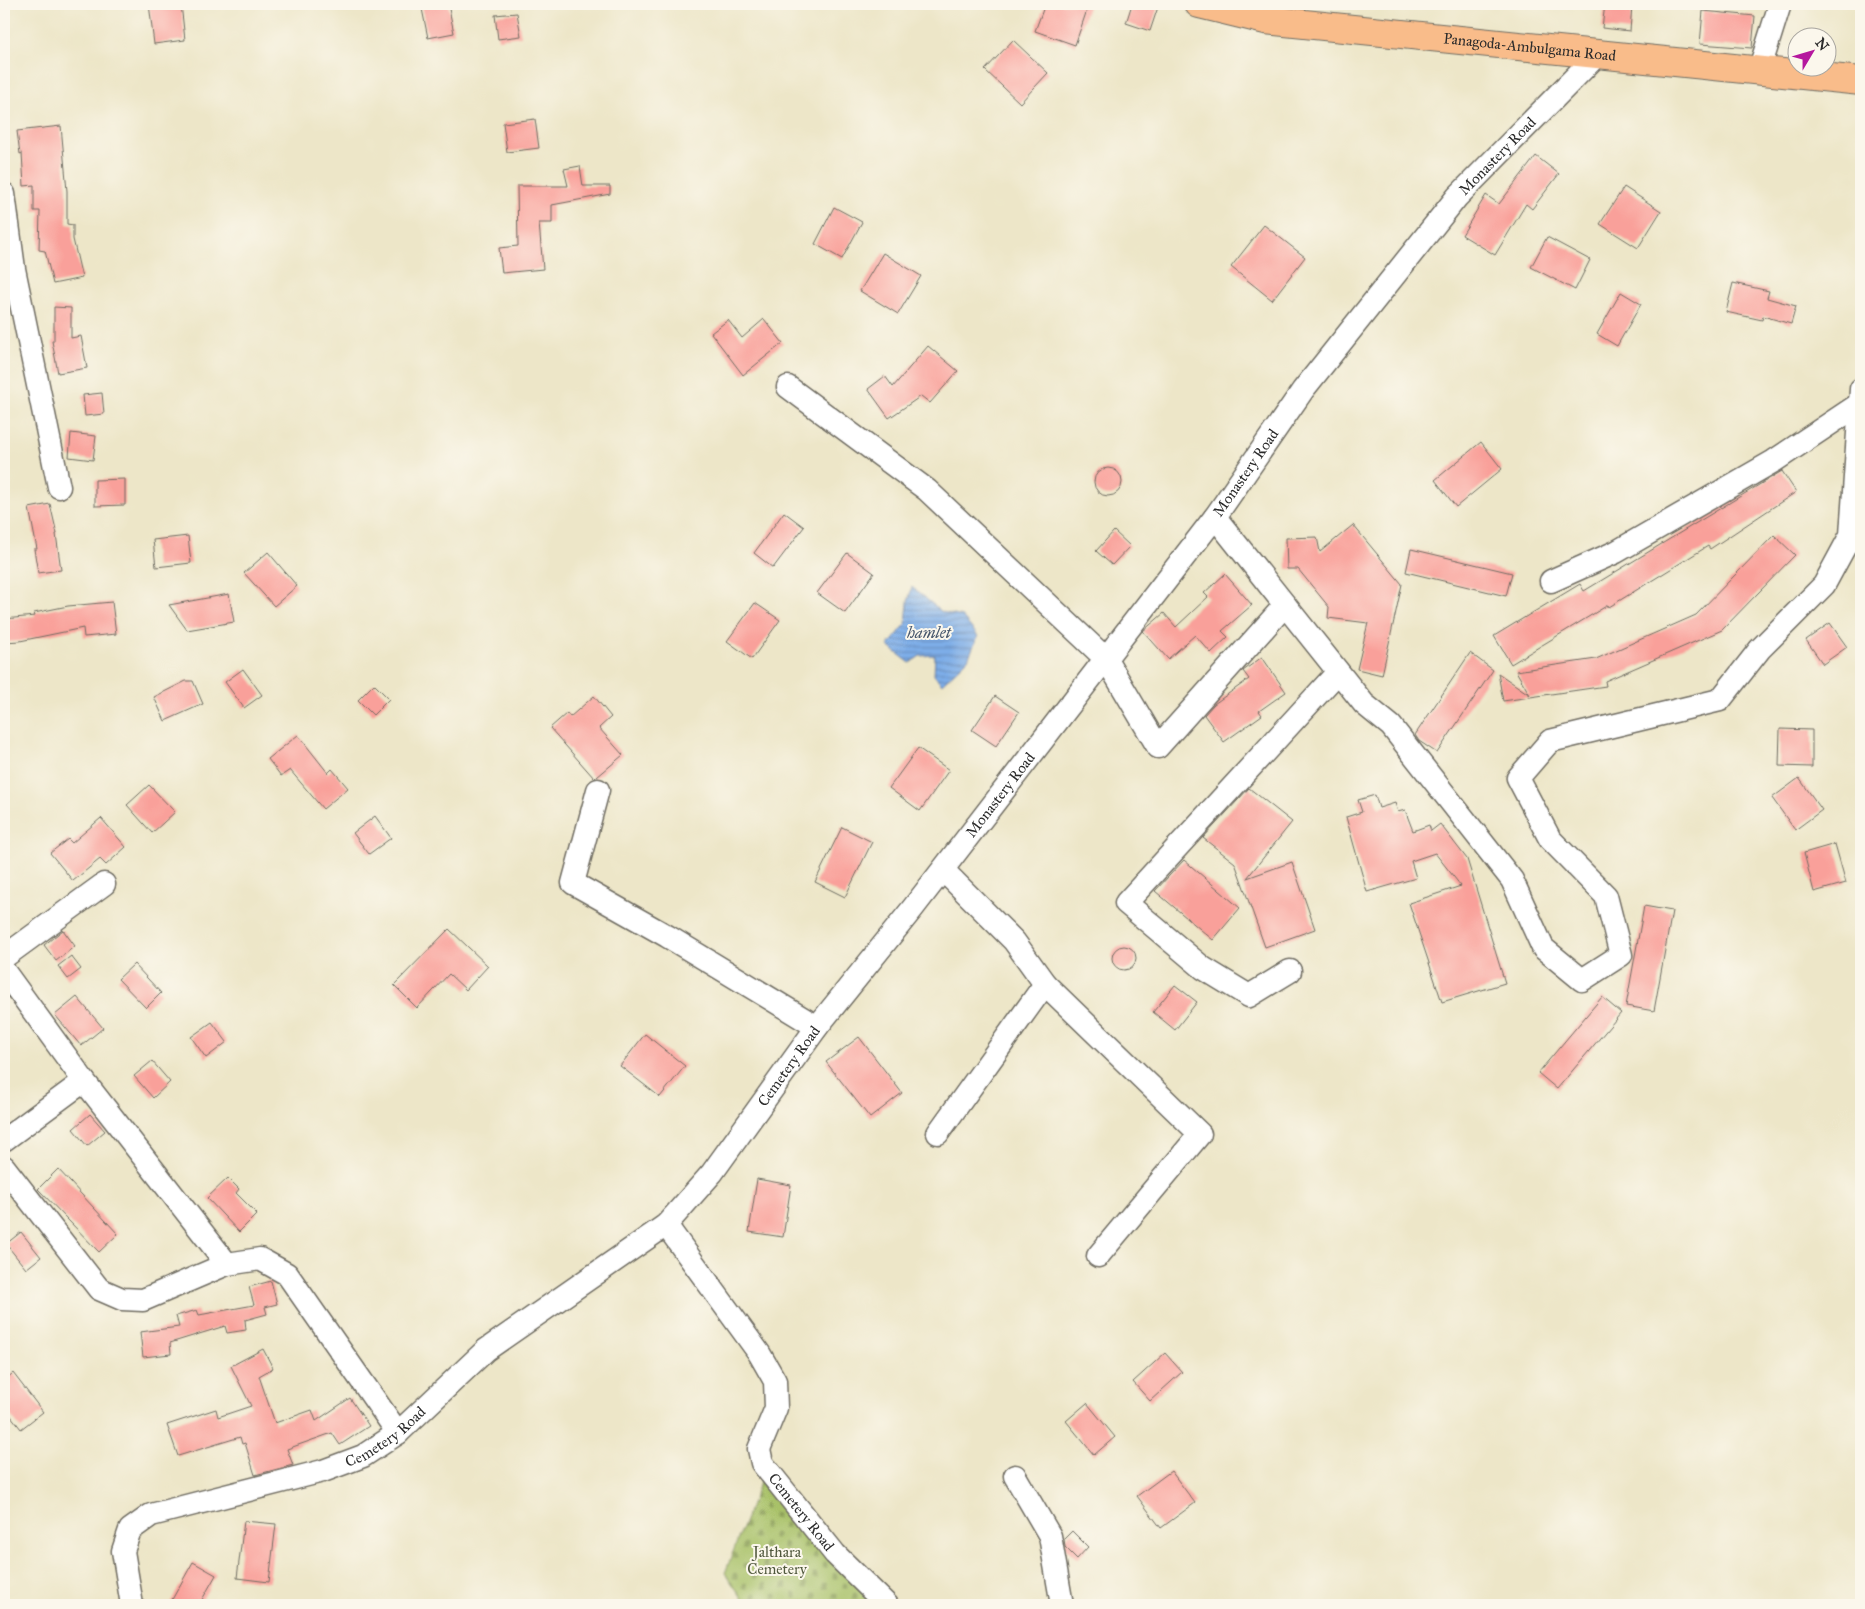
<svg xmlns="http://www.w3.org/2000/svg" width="1865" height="1609" viewBox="0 0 1865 1609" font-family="'IM FELL Great Primer',serif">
	<defs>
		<pattern id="cemetery-stones" width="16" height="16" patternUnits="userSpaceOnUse" patternTransform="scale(1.25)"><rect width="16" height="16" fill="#a8c167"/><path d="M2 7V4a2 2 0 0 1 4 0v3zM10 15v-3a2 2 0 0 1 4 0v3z" fill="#899d55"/></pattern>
		<pattern id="water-rules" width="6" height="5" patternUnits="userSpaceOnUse" patternTransform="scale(1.25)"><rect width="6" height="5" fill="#7dade8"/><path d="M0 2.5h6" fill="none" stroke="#678dbc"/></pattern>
	</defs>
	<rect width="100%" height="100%" fill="#fbf7ec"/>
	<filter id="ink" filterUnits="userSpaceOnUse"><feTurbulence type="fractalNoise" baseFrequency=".02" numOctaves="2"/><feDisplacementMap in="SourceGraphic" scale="10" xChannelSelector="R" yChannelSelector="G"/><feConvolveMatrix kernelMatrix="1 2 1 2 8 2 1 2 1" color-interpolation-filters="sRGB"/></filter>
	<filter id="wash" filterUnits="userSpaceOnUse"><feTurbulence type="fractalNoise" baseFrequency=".0096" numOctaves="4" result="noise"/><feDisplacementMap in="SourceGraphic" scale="20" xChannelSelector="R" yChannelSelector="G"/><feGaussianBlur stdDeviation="1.12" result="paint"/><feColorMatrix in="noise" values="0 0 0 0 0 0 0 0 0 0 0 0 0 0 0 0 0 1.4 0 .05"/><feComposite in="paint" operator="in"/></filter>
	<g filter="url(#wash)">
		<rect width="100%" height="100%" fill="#ede6c8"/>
		<path fill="url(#cemetery-stones)" stroke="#6a7649" d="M 760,1481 L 880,1605 L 747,1605 L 725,1573 Z"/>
		<path fill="url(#water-rules)" stroke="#546c8a" d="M 912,587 L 942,612 L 962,617 L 978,636 L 968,659 L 942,684 L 934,675 L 935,655 L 920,656 L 910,663 L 888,646 L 906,624 L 908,602 Z"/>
		<g id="blocks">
			<path fill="#f9a09a" d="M 149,4 L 181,4 L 185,40 L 154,44 Z
				M 421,4 L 448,4 L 454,33 L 428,38 Z
				M 1045,4 L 1089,4 L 1075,45 L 1035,31 Z
				M 1132,4 L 1159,4 L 1150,31 L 1126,23 Z
				M 1605,4 L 1632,5 L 1630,31 L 1602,28 Z
				M 1703,11 L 1755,16 L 1752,48 L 1700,44 Z
				M 517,13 L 521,36 L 498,39 L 495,15 Z
				M 1013,40 L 1048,73 L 1020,103 L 985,70 Z
				M 535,119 L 539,148 L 507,152 L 503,123 Z
				M 61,126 L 67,191 L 67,224 L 73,225 L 73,239 L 82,278 L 53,284 L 45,251 L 39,250 L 40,211 L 34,211 L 34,185 L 24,186 L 22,153 L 20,154 L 17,131 Z
				M 1536,156 L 1559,174 L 1532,209 L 1526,204 L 1495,255 L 1462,235 L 1486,195 L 1499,204 Z
				M 580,166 L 583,186 L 610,186 L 610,194 L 552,205 L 552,223 L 539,223 L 543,269 L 502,273 L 499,248 L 518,246 L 517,186 L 568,186 L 564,169 Z
				M 1624,187 L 1661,211 L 1638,248 L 1600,224 Z
				M 834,207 L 862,222 L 842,259 L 815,244 Z
				M 1264,225 L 1305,257 L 1272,300 L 1231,267 Z
				M 1547,237 L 1590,260 L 1575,290 L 1531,267 Z
				M 883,253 L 921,276 L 898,314 L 860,291 Z
				M 1733,283 L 1769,291 L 1767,298 L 1796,306 L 1791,324 L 1763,316 L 1762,320 L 1726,312 Z
				M 1621,292 L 1641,304 L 1617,346 L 1597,334 Z
				M 54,307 L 71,308 L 71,338 L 81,336 L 87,368 L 58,373 L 52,341 L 54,341 Z
				M 764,319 L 783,343 L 743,375 L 711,333 L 728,320 L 742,338 Z
				M 928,346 L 958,371 L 930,403 L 921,396 L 889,418 L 868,389 L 885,376 L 893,387 Z
				M 102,393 L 104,414 L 85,416 L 83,395 Z
				M 71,433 L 96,436 L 93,460 L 69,457 Z
				M 1481,442 L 1502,469 L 1456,507 L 1435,480 Z
				M1094 482a14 14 0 1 1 28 0a14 14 0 1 1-28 0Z
				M 1782,471 L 1796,492 L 1710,549 L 1708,546 L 1609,607 L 1608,605 L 1511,664 L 1494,636 L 1580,584 L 1584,591 Z
				M 125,479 L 125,505 L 95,506 L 95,480 Z
				M 50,504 L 57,534 L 56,534 L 61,570 L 38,573 L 34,549 L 37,549 L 29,508 Z
				M 784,512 L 804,527 L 773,568 L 754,553 Z
				M 1353,525 L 1402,584 L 1382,675 L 1357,669 L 1368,623 L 1328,618 L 1329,607 L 1298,569 L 1287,569 L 1286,538 L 1317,537 L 1320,552 Z
				M 1114,531 L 1130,546 L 1112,565 L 1096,551 Z
				M 1774,535 L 1795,555 L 1722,630 L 1605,681 L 1606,686 L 1503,701 L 1498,673 L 1530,695 L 1516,671 L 1596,659 L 1696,615 Z
				M 188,536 L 191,563 L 156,567 L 153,540 Z
				M 1411,549 L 1512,573 L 1506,596 L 1406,572 Z
				M 268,552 L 297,586 L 274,606 L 244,573 Z
				M 847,553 L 874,573 L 845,613 L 817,593 Z
				M 1225,574 L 1252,605 L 1222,631 L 1228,637 L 1211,653 L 1195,635 L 1168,659 L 1143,631 L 1164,613 L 1176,627 L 1208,597 L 1204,593 Z
				M 229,594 L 234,622 L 187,630 L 169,605 Z
				M 112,602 L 116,634 L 84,637 L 83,628 L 20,641 L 4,642 L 4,619 L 35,616 L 34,613 L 68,606 Z
				M 755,603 L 780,620 L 752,659 L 727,641 Z
				M 1830,623 L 1847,647 L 1823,664 L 1806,640 Z
				M 1470,653 L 1493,670 L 1437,753 L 1419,741 L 1415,735 Z
				M 1262,657 L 1286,692 L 1259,711 L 1262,715 L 1224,742 L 1204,715 L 1214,704 L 1249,679 L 1243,671 Z
				M 243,669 L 262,695 L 244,708 L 225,682 Z
				M 186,681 L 193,681 L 203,704 L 165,721 L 154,697 Z
				M 374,684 L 389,699 L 373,715 L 358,700 Z
				M 594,696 L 611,717 L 599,728 L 623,755 L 597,777 L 594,778 L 550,728 L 567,713 L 570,717 Z
				M 995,696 L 1019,712 L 996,746 L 972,730 Z
				M 1780,729 L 1812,730 L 1812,767 L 1779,766 Z
				M 298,735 L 328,773 L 332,769 L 348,788 L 323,809 L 290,770 L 281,776 L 268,759 Z
				M 918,748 L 949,770 L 920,811 L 889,788 Z
				M 1799,778 L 1822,810 L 1795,830 L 1772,798 Z
				M 149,785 L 175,812 L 152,833 L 127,805 Z
				M 1249,788 L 1292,822 L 1247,878 L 1292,862 L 1315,929 L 1265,947 L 1235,863 L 1203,838 Z
				M 1375,795 L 1379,808 L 1395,803 L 1398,812 L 1405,810 L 1413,831 L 1429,825 L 1431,831 L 1440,824 L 1467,859 L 1505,983 L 1442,1002 L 1409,903 L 1461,886 L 1435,853 L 1411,861 L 1416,878 L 1367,892 L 1346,817 L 1362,812 L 1358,800 Z
				M 375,816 L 391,838 L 369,854 L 353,833 Z
				M 101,818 L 126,847 L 106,865 L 100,859 L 73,881 L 50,853 L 68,839 L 72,843 Z
				M 842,827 L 872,842 L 845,897 L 815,882 Z
				M 1835,844 L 1846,883 L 1814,892 L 1804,853 Z
				M 1184,860 L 1240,908 L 1213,940 L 1155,891 Z
				M 1644,906 L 1672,911 L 1654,1011 L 1626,1006 Z
				M 449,929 L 488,966 L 466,990 L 449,974 L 417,1008 L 394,985 Z
				M 63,930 L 75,946 L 56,961 L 44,945 Z
				M1112 958a12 12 0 1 1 24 0a12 12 0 1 1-24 0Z
				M 71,956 L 81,969 L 68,979 L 58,966 Z
				M 134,964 L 161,993 L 146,1008 L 118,979 Z
				M 1175,985 L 1197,1002 L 1175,1030 L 1153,1012 Z
				M 77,997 L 103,1028 L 81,1046 L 55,1015 Z
				M 1602,997 L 1621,1013 L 1557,1089 L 1538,1073 Z
				M 212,1022 L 227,1042 L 206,1058 L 191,1037 Z
				M 645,1034 L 685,1066 L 660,1097 L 620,1066 Z
				M 859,1037 L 902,1093 L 870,1118 L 826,1062 Z
				M 152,1061 L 170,1082 L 153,1098 L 134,1076 Z
				M 90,1114 L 105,1131 L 87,1146 L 73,1129 Z
				M 58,1169 L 118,1234 L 99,1252 L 38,1189 Z
				M 228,1178 L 239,1189 L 236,1193 L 257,1214 L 239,1232 L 207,1198 Z
				M 757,1179 L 791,1185 L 783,1237 L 749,1232 Z
				M 21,1232 L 41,1257 L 26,1269 L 6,1244 Z
				M 271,1281 L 277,1304 L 265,1307 L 267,1314 L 245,1320 L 246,1330 L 227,1333 L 225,1326 L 170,1343 L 171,1354 L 143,1357 L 140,1332 L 179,1327 L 176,1316 L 197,1310 L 199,1315 L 254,1305 L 249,1287 Z
				M 263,1349 L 273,1368 L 259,1376 L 275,1423 L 312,1410 L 316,1421 L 350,1398 L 369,1426 L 340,1445 L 332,1433 L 287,1449 L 293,1465 L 255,1475 L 245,1443 L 242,1444 L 240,1437 L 178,1456 L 167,1425 L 216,1409 L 218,1417 L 251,1406 L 231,1366 Z
				M 1165,1353 L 1182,1372 L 1150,1401 L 1133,1382 Z
				M 13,1373 L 43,1412 L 21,1429 L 4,1407 L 4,1381 Z
				M 1087,1403 L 1115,1437 L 1094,1455 L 1066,1421 Z
				M 1171,1471 L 1195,1503 L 1161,1528 L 1137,1496 Z
				M 244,1521 L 276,1524 L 269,1582 L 237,1578 Z
				M 1072,1531 L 1088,1547 L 1077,1559 L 1065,1547 L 1064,1539 Z
				M 193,1562 L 216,1575 L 199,1605 L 169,1605 Z"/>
		</g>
	</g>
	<g filter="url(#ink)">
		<use href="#blocks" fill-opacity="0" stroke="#6f6c62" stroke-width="1"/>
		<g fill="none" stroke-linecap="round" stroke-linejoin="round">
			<defs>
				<g id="street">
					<path d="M 1759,71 L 1780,4"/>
					<path d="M 4,194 L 14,269 L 59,487"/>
					<path d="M 788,387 L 927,490 L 1106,659 L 1158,747 L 1285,605"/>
					<path d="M 1215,517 L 1364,704 L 1391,726 L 1512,880 L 1543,948 L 1582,980 L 1621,955 L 1606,896 L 1550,839 L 1518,778 L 1550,741 L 1720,700 L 1760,649 L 1824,585 L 1851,535 L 1861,389"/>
					<path d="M 1551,581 L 1616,552 L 1774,461 L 1861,403"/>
					<path d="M 598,790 L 573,883 L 667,936 L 817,1027"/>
					<path d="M 4,957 L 104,884"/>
					<path d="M 4,971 L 84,1081"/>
					<path d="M 1290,971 L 1249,996 L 1203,968 L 1126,903 L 1338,672"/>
					<path d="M 1045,984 L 1200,1134 L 1098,1256"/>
					<path d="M 938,1133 L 1045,984 L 1014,941 L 943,870"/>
					<path d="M 4,1140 L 84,1081 L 227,1264 L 260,1259 L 287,1274 L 398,1433"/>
					<path d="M 4,1167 L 99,1289 L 122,1299 L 143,1300 L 227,1264"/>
					<path id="s1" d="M 666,1225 L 759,1353 L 775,1381 L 776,1408 L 759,1449 L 762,1463 L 835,1554 L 887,1605"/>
					<path d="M 1015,1476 L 1050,1536 L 1062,1605"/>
					<path id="s2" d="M 132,1605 L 123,1551 L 130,1530 L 151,1515 L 323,1471 L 363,1456 L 398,1433 L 486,1350 L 666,1225 L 712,1173 L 817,1027 L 913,908 L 1215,517 L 1303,390 L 1457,197 L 1598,54"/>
				</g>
				<g id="primary">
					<path id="s3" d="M 1199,4 L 1265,20 L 1861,81"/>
				</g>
			</defs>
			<use href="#street" stroke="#6f6c62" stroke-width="25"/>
			<use href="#primary" stroke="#6f6c62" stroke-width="30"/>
			<use href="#street" stroke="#fff" stroke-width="22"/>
			<use href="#primary" stroke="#f9bc8a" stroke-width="28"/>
		</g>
	</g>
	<g text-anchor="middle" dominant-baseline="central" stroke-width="4" stroke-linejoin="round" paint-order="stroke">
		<g font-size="15" fill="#2b2b2b" stroke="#fbf7ec">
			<text stroke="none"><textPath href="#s3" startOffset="334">Panagoda-Ambulgama Road</textPath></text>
			<text stroke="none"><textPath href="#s2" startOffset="2060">Monastery Road</textPath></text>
			<text stroke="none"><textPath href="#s2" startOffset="1655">Monastery Road</textPath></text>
			<text stroke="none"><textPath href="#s2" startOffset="1250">Monastery Road</textPath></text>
			<text stroke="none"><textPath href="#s2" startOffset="906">Cemetery Road</textPath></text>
			<text stroke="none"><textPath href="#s2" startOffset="352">Cemetery Road</textPath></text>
			<text stroke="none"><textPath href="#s1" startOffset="339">Cemetery Road</textPath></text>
		</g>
		<g font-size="15" fill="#50583d" stroke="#fbf7ec">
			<text x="777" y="1552">Jalthara<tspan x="777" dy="17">Cemetery</tspan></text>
		</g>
		<g font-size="16" font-style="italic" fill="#48586d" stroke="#fbf7ec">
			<text x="929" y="632">hamlet</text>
		</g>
	</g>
	<rect width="1865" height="1609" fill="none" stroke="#fbf7ec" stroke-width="20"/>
	<g transform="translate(1812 52) rotate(52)"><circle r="24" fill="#fbf7ec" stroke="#a8a59f"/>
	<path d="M0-4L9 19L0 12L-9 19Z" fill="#b5179e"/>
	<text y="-8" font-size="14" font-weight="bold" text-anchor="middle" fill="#2b2b2b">N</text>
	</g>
</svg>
